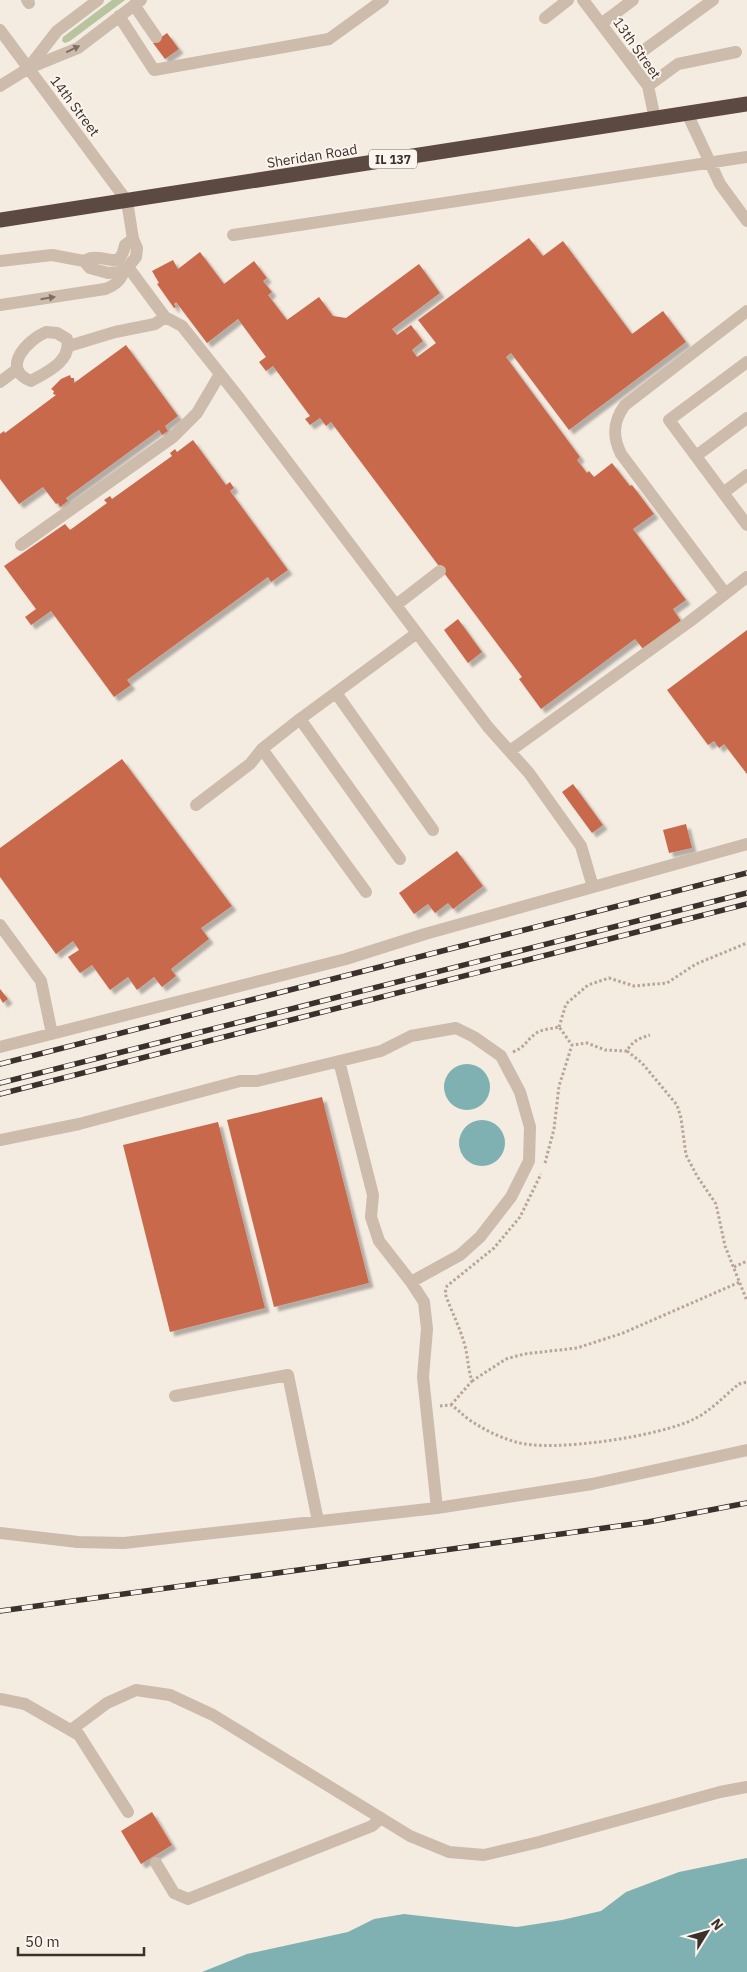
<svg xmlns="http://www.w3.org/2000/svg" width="747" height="1972" viewBox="0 0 747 1972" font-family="'IBM Plex Sans',sans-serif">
	<defs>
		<filter id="shadow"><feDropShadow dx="4.5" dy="4.5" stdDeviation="1" flood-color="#0004"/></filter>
	</defs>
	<rect width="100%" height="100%" fill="#f4ebe1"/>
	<path fill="#b8c4a0" d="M 112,0 L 125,0 L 70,41 L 65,43 L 62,41 L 63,37 Z"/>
	<path fill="#7fb0b2" d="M444 1087a23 23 0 1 1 46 0a23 23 0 1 1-46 0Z
		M459 1143a23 23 0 1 1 46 0a23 23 0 1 1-46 0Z
		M 747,1858 L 747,1972 L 202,1972 L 247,1954 L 348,1932 L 374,1919 L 404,1914 L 517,1927 L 562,1920 L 601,1911 L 626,1892 L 679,1872 Z"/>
	<path fill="#c8694b" filter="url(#shadow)" d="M 167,33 L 179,49 L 165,59 L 153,43 Z
		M 529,238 L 543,256 L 563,241 L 632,334 L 663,311 L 686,342 L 569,430 L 511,353 L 506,357 L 580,457 L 577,460 L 587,473 L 589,471 L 594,477 L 612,463 L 630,486 L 632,485 L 654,514 L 633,529 L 686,600 L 673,609 L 681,621 L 644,650 L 635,639 L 541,709 L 519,679 L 522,677 L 331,422 L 326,426 L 320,418 L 310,425 L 305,419 L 310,416 L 273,366 L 266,371 L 259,362 L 266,357 L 238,319 L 207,343 L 176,302 L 174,304 L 176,307 L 174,308 L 157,284 L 159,283 L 152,271 L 173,260 L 178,269 L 200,252 L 224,284 L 254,261 L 267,278 L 263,281 L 272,292 L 268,295 L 287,320 L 319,297 L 333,316 L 346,318 L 419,264 L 440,293 L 392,329 L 397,335 L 411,325 L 423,341 L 412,350 L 417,357 L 436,343 L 418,320 Z
		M 126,345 L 178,416 L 165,426 L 168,431 L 162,435 L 159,430 L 66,498 L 68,501 L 60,507 L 58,503 L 56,504 L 43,487 L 19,504 L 0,479 L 0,434 L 4,431 L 5,433 L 56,395 L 53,394 L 54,391 L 51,389 L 61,379 L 70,375 L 71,378 L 74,378 L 74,383 Z
		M 193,440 L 226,485 L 230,482 L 234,488 L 230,491 L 288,570 L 271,582 L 268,577 L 127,680 L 131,685 L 114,697 L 51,611 L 31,625 L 25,617 L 36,609 L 4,566 L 65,524 L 70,530 L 107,503 L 104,500 L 110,496 L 112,499 L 172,456 L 170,453 L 175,449 L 177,452 Z
		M 458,619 L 482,652 L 468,663 L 444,630 Z
		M 747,630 L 747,774 L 724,744 L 719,748 L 714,741 L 708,745 L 667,690 Z
		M 122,759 L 232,906 L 201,928 L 209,939 L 171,969 L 176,976 L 162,987 L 154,977 L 137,990 L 128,977 L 110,990 L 92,965 L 80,973 L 68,957 L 79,950 L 73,941 L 56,954 L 0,877 L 0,848 Z
		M 573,784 L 603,825 L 592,833 L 562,792 Z
		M 686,824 L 692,848 L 669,853 L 663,830 Z
		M 457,851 L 483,886 L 453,909 L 448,903 L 435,913 L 428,904 L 414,914 L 399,893 Z
		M 0,989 L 8,999 L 3,1003 L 0,998 Z
		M 322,1097 L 369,1283 L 274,1307 L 227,1120 Z
		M 218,1122 L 265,1308 L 170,1332 L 123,1145 Z
		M 152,1812 L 172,1845 L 141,1864 L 121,1831 Z"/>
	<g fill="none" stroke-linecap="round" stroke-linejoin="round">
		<path stroke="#b9a596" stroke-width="3" stroke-dasharray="2.5 2.5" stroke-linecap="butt" d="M 559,1027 L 566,1004 L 588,985 L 609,978 L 634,986 L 667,983 L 696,964 L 747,943
			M 627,1051 L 642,1063 L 677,1105 L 681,1118 L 686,1155 L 697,1176 L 716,1204 L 725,1246 L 747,1301
			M 513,1052 C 525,1047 525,1042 535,1034 C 541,1029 551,1029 559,1027 L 572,1045 L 587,1043 L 605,1050 L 627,1051 C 632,1041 640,1038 650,1035
			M 545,1163 L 554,1129 L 559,1086 L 572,1045
			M 734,1267 L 747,1261
			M 472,1381 L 506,1359 L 524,1354 L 577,1348 L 623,1333 L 740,1282
			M 451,1405 L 472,1381 C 468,1369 468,1358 465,1346 C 460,1327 451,1311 445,1293 L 447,1286 L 494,1248 L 520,1217 L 541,1174
			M 440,1406 L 451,1405 C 457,1409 462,1414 468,1419 C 483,1429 498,1437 516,1442 C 552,1453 661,1436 694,1419 C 711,1411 725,1395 739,1384 L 747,1382"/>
		<path stroke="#cdbbac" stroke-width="12" d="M 27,0 L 29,3
			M 583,0 L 648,86 L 655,119
			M 134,5 L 156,37
			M 119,16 L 154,70 L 329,39 L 383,0
			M 545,18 L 568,0
			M 601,24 L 633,0
			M 0,30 L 127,201 L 133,239 L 137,248 L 136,257 L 128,267 L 119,272 L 108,273 L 90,268 L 84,261 L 52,255 L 0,261
			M 629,61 L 713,0
			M 29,67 L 57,31 L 98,0
			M 0,86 L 29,68 L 78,48 L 141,0
			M 648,86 L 678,64 L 736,52
			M 687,113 L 720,184 L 747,221
			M 233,235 L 747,157
			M 84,261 C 87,260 89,258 92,258 C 108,255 120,271 125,245 L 133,239
			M 128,267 L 165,317 L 182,326 L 240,399 L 488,727 L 529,773 L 581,846 L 593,887
			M 0,305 L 105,289 C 116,285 121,280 125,269
			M 46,332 L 57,333 L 67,339 C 72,361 47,372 31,381 C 0,369 27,340 46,332 Z
			M 69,346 L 115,332 L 155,324 L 165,317
			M 747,362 L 669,420 L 747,525
			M 0,382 L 16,370
			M 696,456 L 747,418
			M 723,493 L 747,475
			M 21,545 L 173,437 L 197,413 L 220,374
			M 725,593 L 621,454 C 612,436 613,421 625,405 L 747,311
			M 396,605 L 440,571
			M 336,693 L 433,830
			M 300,719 L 400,859
			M 262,749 L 366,892
			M 510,751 L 689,622 L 747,577
			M 196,805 L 250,764 L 262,749 L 300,719 L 417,633
			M 0,925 L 41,981 L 52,1034
			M 0,1047 L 346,959 L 425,934 L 747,844
			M 339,1061 L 373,1195 L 371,1217 L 379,1241 L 411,1282 L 424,1302 L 427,1329 L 423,1377 L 437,1508
			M 0,1140 L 79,1124 L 240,1081 L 257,1081 L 381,1051 L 411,1036 L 456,1028 L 474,1037 L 501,1056 L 520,1092 L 530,1127 L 529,1161 L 511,1197 L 480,1237 L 460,1255 L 411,1282
			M 175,1396 L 288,1375 L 318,1521
			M 0,1533 L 78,1542 L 124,1543 L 437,1508 L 592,1484 L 747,1450
			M 0,1699 L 25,1704 L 79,1735 L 128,1812
			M 71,1730 L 107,1703 L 136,1690 L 170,1695 L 213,1715 L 410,1836 L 449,1852 L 484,1855 L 539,1842 L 720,1792 L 747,1787
			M 156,1863 L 174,1893 L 188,1899 L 372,1826 L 381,1818"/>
		<path stroke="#5c4a42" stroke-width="15" d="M 0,220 L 747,104"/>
		<defs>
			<path id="rail" d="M 0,1064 L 747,873
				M 0,1083 L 747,893
				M 0,1094 L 747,904
				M 0,1611 L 648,1522 L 747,1503"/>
		</defs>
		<use href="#rail" stroke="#3b302b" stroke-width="5.5"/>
		<use href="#rail" stroke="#fbf5ee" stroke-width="4" stroke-dasharray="11" stroke-linecap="butt"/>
	</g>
	<defs><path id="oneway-solid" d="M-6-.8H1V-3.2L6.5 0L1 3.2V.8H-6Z" transform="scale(1.25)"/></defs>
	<g fill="#7d6f65">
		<use href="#oneway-solid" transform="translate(73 49) rotate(-26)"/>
		<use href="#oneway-solid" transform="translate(48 298) rotate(-9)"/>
	</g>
	<g text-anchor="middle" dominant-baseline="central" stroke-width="4" stroke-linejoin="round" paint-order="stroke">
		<rect fill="#fbf5ee" stroke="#756b66" stroke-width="1" x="369" y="149.5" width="48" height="19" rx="4"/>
		<g font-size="12" font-weight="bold" fill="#3b302b">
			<text x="393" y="159">IL 137</text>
		</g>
		<g font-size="14" fill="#3b302b" stroke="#fbf5ee">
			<text transform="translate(637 48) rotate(55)">13th Street</text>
			<text transform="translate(75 106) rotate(53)">14th Street</text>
			<text transform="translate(312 156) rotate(-9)">Sheridan Road</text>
		</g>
	</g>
	<g transform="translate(707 1932) rotate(53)" stroke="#fbf5ee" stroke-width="4" paint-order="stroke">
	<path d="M0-4L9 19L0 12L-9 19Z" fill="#3b302b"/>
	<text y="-8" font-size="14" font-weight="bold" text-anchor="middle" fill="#3b302b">N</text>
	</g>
	<path d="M18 1947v8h126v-8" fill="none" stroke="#3b302b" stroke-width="2.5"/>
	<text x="25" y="1947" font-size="15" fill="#3b302b" stroke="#fbf5ee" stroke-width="4" paint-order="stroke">50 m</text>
</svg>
